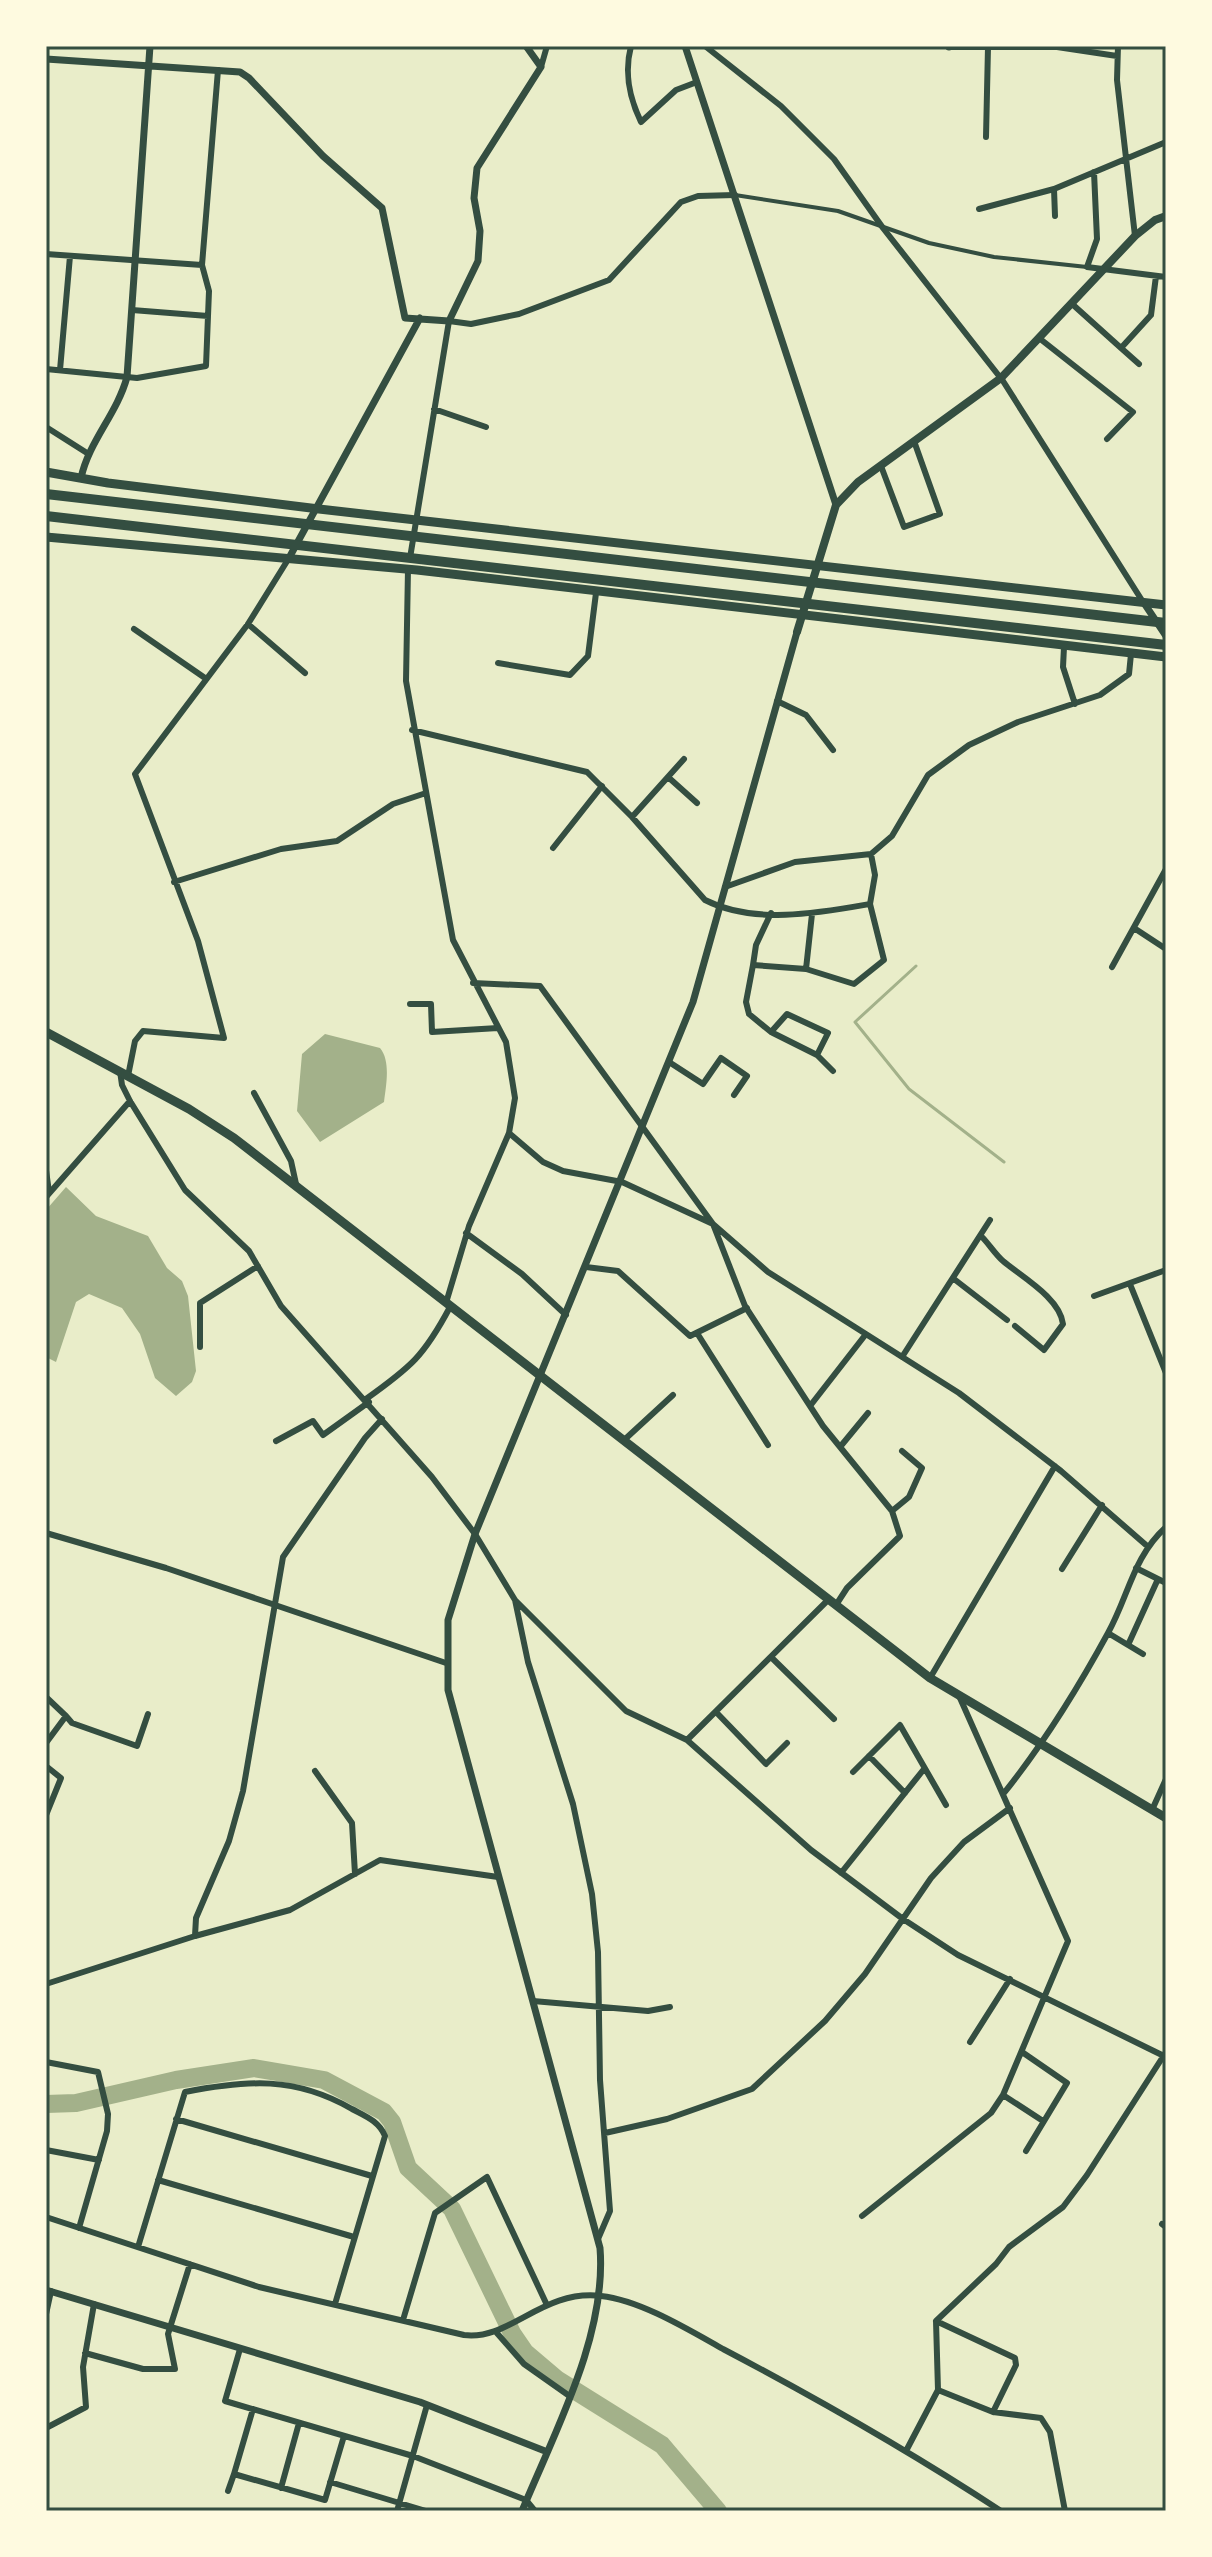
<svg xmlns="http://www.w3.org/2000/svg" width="1212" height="2557" viewBox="0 0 1212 2557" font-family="'Source Sans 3',sans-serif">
	<rect width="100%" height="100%" fill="#e9edc9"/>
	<path fill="#a3b18a" d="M 325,1034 L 380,1048 C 391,1061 386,1086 384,1102 L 320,1142 L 297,1111 L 302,1054 Z
		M 66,1187 L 96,1216 L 148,1236 L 167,1268 L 182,1281 L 188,1296 L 196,1371 L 192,1382 L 176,1396 L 155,1378 L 140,1334 L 122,1308 L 89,1294 L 76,1302 L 56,1362 L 46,1357 L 46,1210 Z"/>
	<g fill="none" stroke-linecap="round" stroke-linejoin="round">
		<path stroke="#a3b18a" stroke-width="3" d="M 916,966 L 855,1022 L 909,1089 L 1004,1162"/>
		<path stroke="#a3b18a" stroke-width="18" d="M 46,2104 L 76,2103 L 176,2080 L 254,2068 L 324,2080 L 384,2112 L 392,2122 L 408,2168 L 452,2209 L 512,2333 L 525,2352 L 558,2380 L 662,2445 L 718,2511"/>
		<path stroke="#344e41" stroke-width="4" d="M 735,195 L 838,211 L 929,243 L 994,257 L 1087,267
			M 46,1163 L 50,1192"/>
		<path stroke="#344e41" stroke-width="6" d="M 631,46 C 624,73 629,97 641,122 L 676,90 L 697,82
			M 705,46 L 781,106 L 834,159 L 883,228 L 1003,381 L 1143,602
			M 1118,46 L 1117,80 L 1135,236
			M 949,47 L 1057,47 L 1117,56
			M 541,67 L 547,46
			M 986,137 L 988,47
			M 1094,172 L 1097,239 L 1087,267 L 1166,277
			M 1054,189 L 1055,216
			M 979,209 L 1054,189 L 1166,142
			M 46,254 L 202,265
			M 1071,303 L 1121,348 L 1151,315 L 1156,276
			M 132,310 L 208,316
			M 1039,338 L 1133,412 L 1107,439
			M 1121,348 L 1139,364
			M 46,369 L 137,378 L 206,366 L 209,291 L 202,265 L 218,70
			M 60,370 L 70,256
			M 434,409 L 486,427
			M 46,427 L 87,453
			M 881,466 L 904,527 L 940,514 L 914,441
			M 410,558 L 449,321 L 471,324 L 519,314 L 609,280 L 681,202 L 698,196 L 735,195
			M 408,569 L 406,681 L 453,940 L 506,1042 L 515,1098 L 509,1133 L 469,1226 L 446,1303
			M 248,624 L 305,673
			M 134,629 L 205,678
			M 1064,647 L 1063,667 L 1075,704
			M 498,663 L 570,675 L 588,656 L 596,593
			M 777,701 L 806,715 L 833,750
			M 412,730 L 587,772 L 632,817 L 705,900 C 754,925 819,913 870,904 L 884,960 L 854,984 L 806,969 L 812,914
			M 668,777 L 697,803
			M 632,817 L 684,759
			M 553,848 L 602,786
			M 174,882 L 281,849 L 337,841 L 393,804 L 426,793
			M 725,887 L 795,862 L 871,854 L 892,836 L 928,775 L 969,745 L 1018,722 L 1100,695 L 1129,674 L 1131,654
			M 870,904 L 875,875 L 871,854
			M 771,913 L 756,945 L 753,965 L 806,969
			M 1134,928 L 1166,949
			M 753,965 L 746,1002 L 749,1014 L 771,1032 L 817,1055 L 833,1071
			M 1112,967 L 1166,869
			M 473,983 L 540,986 L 713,1224 L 745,1306 L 823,1426 L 892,1511 L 900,1536 L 847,1588 L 836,1605
			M 410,1004 L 431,1004 L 432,1032 L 498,1028
			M 771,1032 L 787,1014 L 828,1033 L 817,1055
			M 669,1062 L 703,1084 L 721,1058 L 747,1076 L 734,1095
			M 120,1071 L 122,1085 L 130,1101 L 185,1190 L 249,1251 L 281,1306 L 432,1477 L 475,1534 L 515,1600 L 626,1711 L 687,1740 L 811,1850 L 903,1919 L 958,1955 L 1166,2057
			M 128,1076 L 135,1041 L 143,1031 L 224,1038 L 198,941 L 135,774 L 248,624 L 289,558
			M 254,1093 L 291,1161 L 296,1184
			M 509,1133 L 543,1162 L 563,1171 L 622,1182 L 713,1224 L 768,1272 L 959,1393 L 1061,1471 L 1146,1545
			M 46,1197 L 130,1101
			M 466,1233 L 522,1274 L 566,1315
			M 982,1237 C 989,1244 995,1254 1003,1261 C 1022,1277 1060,1298 1063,1324 L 1044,1350 L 1015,1326
			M 586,1267 L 618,1271 L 690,1336 L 747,1308
			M 954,1279 L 1007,1320
			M 1130,1284 L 1166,1373
			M 1094,1296 L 1166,1270
			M 697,1333 L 768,1445
			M 200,1347 L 200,1303 L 258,1266
			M 902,1357 L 990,1220
			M 366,1399 C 411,1367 424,1356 450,1307
			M 810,1406 L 866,1334
			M 276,1441 L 313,1421 L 323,1435 L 369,1402
			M 623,1441 L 673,1395
			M 840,1447 L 868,1413
			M 892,1511 L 909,1497 L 922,1468 L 902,1451
			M 46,1533 L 166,1568 L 446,1663
			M 1136,1568 L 1166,1583
			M 1062,1569 L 1102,1505
			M 515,1600 L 528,1662 L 573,1804 L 592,1894 L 598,1952 L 600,2080 L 610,2211 L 598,2239
			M 1108,1633 L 1143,1654
			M 1128,1645 L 1158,1579
			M 772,1658 L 834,1719
			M 930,1678 L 1055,1466
			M 46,1697 L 66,1716 L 46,1743
			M 716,1712 L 766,1764 L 787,1743
			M 66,1716 L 72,1723 L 137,1746 L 148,1714
			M 687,1740 L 828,1600
			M 869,1756 L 905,1793
			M 46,1766 L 61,1778 L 46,1815
			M 315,1771 L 352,1823 L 355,1874
			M 853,1772 L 900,1725 L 946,1805
			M 1004,1793 C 1044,1743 1077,1690 1108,1633 C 1129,1595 1133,1557 1166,1527
			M 1152,1810 L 1166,1779
			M 841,1873 L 924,1769
			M 195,1936 L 196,1918 L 229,1841 L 243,1791 L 283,1557 L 365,1438 L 382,1419
			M 46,1984 L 195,1936 L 290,1910 L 380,1860 L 498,1877
			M 533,2001 L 648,2011 L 670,2007
			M 970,2042 L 1010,1979
			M 1022,2052 L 1067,2083 L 1026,2151
			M 46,2062 L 98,2072 L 108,2114 L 107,2131 L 79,2228
			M 1003,2095 L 1043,2121
			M 176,2119 L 372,2176
			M 605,2133 L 667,2119 L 752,2089 L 825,2021 L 865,1974 L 931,1878 L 964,1842 L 1010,1808
			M 46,2150 L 99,2160
			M 158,2180 L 354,2237
			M 862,2216 L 991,2113 L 1003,2095 L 1068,1941 L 960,1698
			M 46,2217 L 259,2287 L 464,2335 C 510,2341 542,2289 601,2296 C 640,2300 689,2330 723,2349 C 818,2399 911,2452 1001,2511
			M 1162,2224 L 1166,2227
			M 138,2247 L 185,2092 C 247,2080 295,2076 352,2109 C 365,2116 379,2121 385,2136 L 335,2304
			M 46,2314 L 51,2291
			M 403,2320 L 435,2213 L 487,2177 L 546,2303
			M 936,2321 L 1015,2358 L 1016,2365 L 993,2412
			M 496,2332 L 524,2364 L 568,2395
			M 240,2349 L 225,2401 L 413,2456 L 526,2500 L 535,2511
			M 85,2353 L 143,2369 L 175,2369 L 168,2334 L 190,2264
			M 938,2390 L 993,2412 L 1041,2418 L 1050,2432 L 1065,2511
			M 253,2409 L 234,2474 L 325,2500 L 344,2436
			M 46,2428 L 86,2407 L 83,2367 L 94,2304
			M 906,2451 L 938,2390 L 936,2321 L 996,2264 L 1009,2247 L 1063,2207 L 1087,2175 L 1166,2052
			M 330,2482 L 426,2511
			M 281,2488 L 299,2423
			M 228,2491 L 234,2474
			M 397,2511 L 427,2405"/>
		<path stroke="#344e41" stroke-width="7" d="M 685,46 L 836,505
			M 949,47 L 949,46
			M 46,59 L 240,72 L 249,78 L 323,156 L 382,208 L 405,318 L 449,321 L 478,261 L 480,231 L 474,198 L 477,168 L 541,67 L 526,46
			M 81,478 C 89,441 117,414 127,377 L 150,46
			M 289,558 L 420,318
			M 1144,603 L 1166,636
			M 46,2290 L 420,2402 L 545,2451
			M 522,2511 C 555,2431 607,2335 600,2248 L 448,1690 L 448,1620 L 475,1534 L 693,1002 L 797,632"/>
		<path stroke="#344e41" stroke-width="8" d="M 797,632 L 836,505 L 858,482 L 1001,378 L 1135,236 L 1155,220 L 1166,216"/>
		<path stroke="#344e41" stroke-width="9" d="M 46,472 L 108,483 L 319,509 L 1166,605
			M 46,537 L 417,570 L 1166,657
			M 46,1032 L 189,1109 L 234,1138 L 930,1678 L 1166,1818"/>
		<path stroke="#344e41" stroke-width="10" d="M 46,494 L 1166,623
			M 46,516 L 1166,645"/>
	</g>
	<rect width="1212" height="2557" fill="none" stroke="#fefae0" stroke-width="96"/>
	<rect x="48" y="48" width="1116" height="2461" fill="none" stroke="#344e41" stroke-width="3"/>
</svg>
